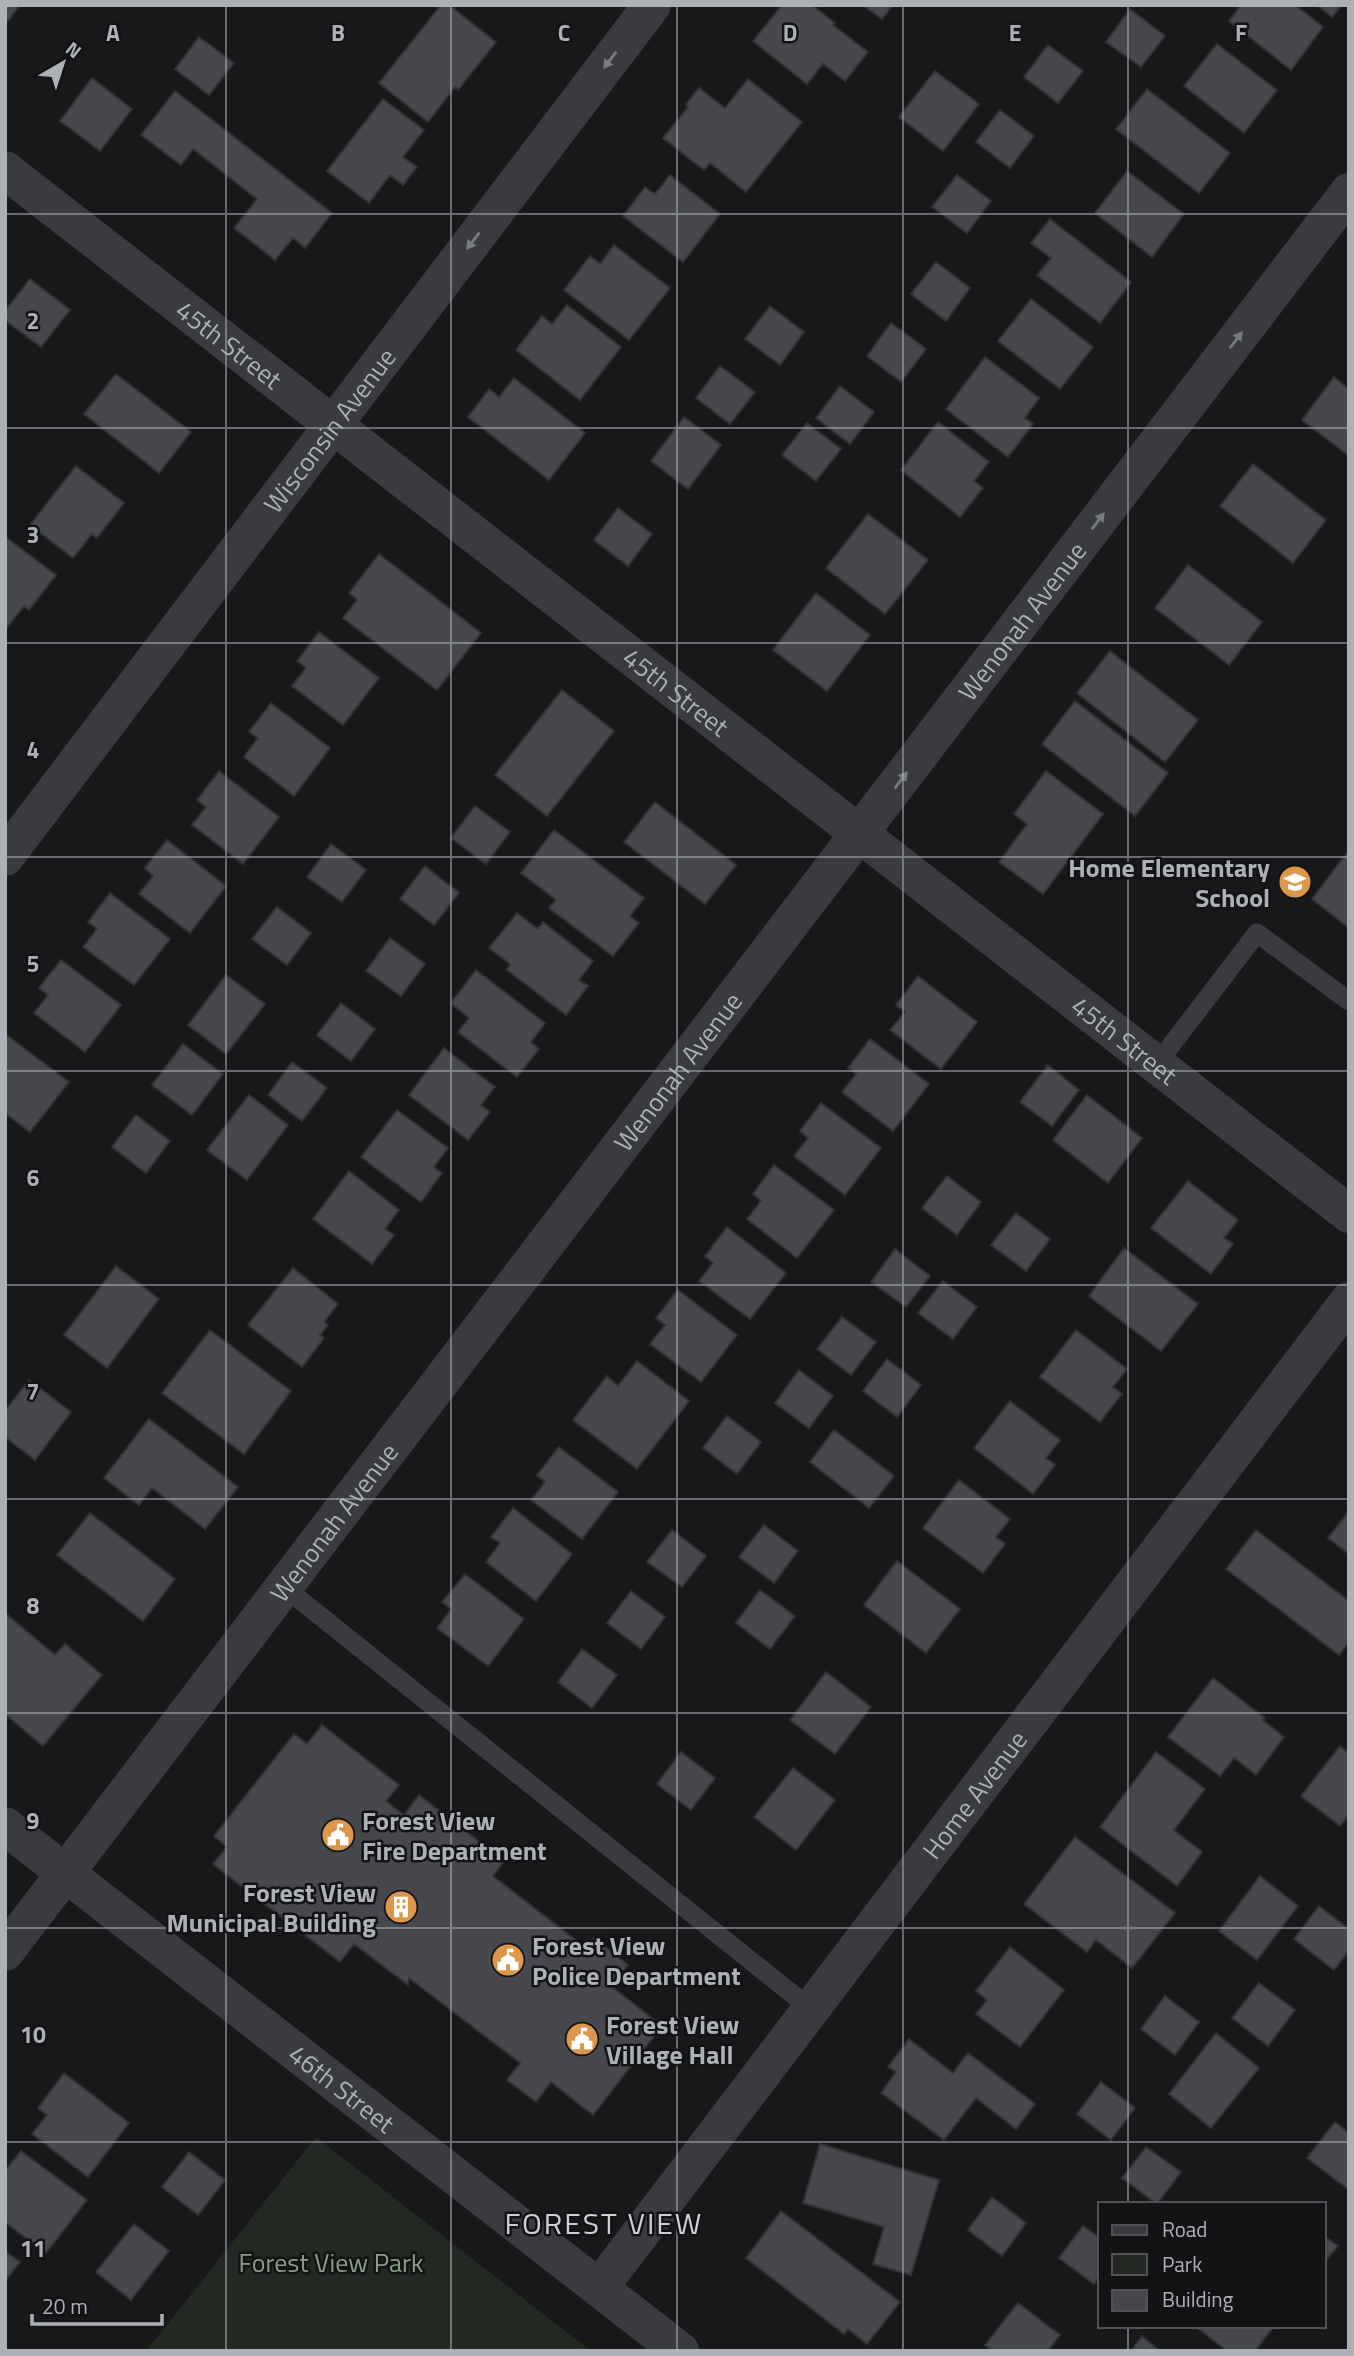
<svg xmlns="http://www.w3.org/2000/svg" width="1354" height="2356" viewBox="0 0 1354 2356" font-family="'Titillium Web',sans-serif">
	<rect width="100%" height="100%" fill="#18181a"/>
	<path fill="#222922" d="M 316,2137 L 591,2351 L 146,2351 Z"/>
	<path fill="#47484c" stroke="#323335" stroke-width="2" d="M 5,5 L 20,5 L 8,21 L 5,19 Z
		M 441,5 L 449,5 L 496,42 L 458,90 L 455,87 L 428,122 L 379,83 Z
		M 782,5 L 812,5 L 835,23 L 833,25 L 868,52 L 845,81 L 823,64 L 807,84 L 753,41 Z
		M 863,5 L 893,5 L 882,19 Z
		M 1241,5 L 1295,5 L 1323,27 L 1291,70 L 1229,21 Z
		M 1317,5 L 1342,5 L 1332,17 Z
		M 1130,9 L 1165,36 L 1141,67 L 1106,42 Z
		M 199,37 L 234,63 L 209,95 L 175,69 Z
		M 1217,44 L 1277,90 L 1244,133 L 1184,86 Z
		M 1048,45 L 1083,71 L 1058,103 L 1024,77 Z
		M 935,71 L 979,104 L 943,151 L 899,117 Z
		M 92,78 L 132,109 L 100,151 L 60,121 Z
		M 748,79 L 802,122 L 746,192 L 710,163 L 704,170 L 663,138 L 688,107 L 686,104 L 699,88 L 725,108 Z
		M 1147,89 L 1230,153 L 1199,193 L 1116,129 Z
		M 175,91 L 332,213 L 305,248 L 293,238 L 275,260 L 234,228 L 257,199 L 193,149 L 181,165 L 141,135 Z
		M 383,99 L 424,130 L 403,157 L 417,167 L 403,185 L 390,175 L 369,203 L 327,171 Z
		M 1000,110 L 1034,136 L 1010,168 L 976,142 Z
		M 1127,171 L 1184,214 L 1152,257 L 1095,213 Z
		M 670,175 L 720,214 L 683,262 L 623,216 L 645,187 L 655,194 Z
		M 957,175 L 991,201 L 967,233 L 932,207 Z
		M 1050,219 L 1131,282 L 1100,323 L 1037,275 L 1051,258 L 1031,243 Z
		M 614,245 L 670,288 L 629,340 L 564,290 L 590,256 L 600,264 Z
		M 936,262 L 970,288 L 946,321 L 911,294 Z
		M 30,279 L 70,310 L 41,347 L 5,320 L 5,311 Z
		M 1031,299 L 1093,347 L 1060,389 L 998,341 Z
		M 567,305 L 621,347 L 580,400 L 516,350 L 542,316 L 552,324 Z
		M 770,306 L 804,332 L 780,365 L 745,339 Z
		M 891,323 L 926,349 L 901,382 L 867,356 Z
		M 985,357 L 1039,398 L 1025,418 L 1033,424 L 1008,457 L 946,409 Z
		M 720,366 L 755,392 L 730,424 L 696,398 Z
		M 116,374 L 191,432 L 159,473 L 84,414 Z
		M 1334,377 L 1349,389 L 1349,456 L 1302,420 Z
		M 514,378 L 585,433 L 549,480 L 468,417 L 489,389 L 499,397 Z
		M 840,386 L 874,412 L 850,444 L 816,418 Z
		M 684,417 L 721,445 L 688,489 L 651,461 Z
		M 938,422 L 989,462 L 974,481 L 983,488 L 960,517 L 901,470 Z
		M 807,423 L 841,449 L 816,481 L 782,455 Z
		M 1253,464 L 1326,520 L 1293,563 L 1220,506 Z
		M 76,466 L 124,503 L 97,538 L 92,534 L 73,558 L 30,525 Z
		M 618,508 L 652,534 L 628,566 L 594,540 Z
		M 868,514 L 928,560 L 885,614 L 826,568 Z
		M 7,538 L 56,575 L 29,610 L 24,606 L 6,629 L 5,540 Z
		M 379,554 L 481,633 L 437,690 L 343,618 L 357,600 L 349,593 Z
		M 1188,565 L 1262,622 L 1229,665 L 1155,608 Z
		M 816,593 L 870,635 L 827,691 L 773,650 Z
		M 319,632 L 379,678 L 343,725 L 292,686 L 306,668 L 297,661 Z
		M 1110,651 L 1198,720 L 1165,762 L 1077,693 Z
		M 562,690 L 614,731 L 547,816 L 495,775 Z
		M 1075,701 L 1168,773 L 1135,816 L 1042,744 Z
		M 271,703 L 330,748 L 294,796 L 244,757 L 258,738 L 249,732 Z
		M 219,771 L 279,817 L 243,864 L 192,825 L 206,807 L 197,800 Z
		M 1046,771 L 1103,814 L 1043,894 L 999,862 L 1027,824 L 1014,814 Z
		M 655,802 L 736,865 L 705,904 L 624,842 Z
		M 475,806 L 510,832 L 486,864 L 451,838 Z
		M 554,830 L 644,898 L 630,916 L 639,923 L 613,956 L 549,908 L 556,900 L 521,873 Z
		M 167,840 L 226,886 L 190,933 L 139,894 L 153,876 L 145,868 Z
		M 331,844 L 366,870 L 342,902 L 307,877 Z
		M 1349,850 L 1349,928 L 1312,899 Z
		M 425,866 L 459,893 L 434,925 L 400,899 Z
		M 110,893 L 170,939 L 134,985 L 83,947 L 97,929 L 88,922 Z
		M 277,907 L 311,933 L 287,965 L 252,939 Z
		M 517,913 L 538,929 L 543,922 L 593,961 L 579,980 L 588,986 L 566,1015 L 507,970 L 510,964 L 489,948 Z
		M 390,938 L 425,964 L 401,996 L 366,971 Z
		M 61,960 L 121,1005 L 85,1052 L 34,1013 L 48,995 L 39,988 Z
		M 476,970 L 545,1023 L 531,1042 L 539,1049 L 517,1077 L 458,1032 L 469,1018 L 451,1003 Z
		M 226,975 L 265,1004 L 226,1054 L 188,1025 Z
		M 918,976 L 977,1022 L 941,1069 L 890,1030 L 905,1012 L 896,1005 Z
		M 341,1003 L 375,1029 L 351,1061 L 317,1035 Z
		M 5,1034 L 69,1082 L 30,1132 L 5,1113 Z
		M 870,1039 L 929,1084 L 893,1131 L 842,1092 L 856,1074 L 848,1068 Z
		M 183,1044 L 223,1074 L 192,1115 L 152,1085 Z
		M 444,1048 L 495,1087 L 481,1105 L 490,1112 L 468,1140 L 409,1095 Z
		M 292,1062 L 327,1088 L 302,1121 L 268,1095 Z
		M 1048,1065 L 1079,1090 L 1052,1126 L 1020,1102 Z
		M 249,1095 L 288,1125 L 247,1180 L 207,1150 Z
		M 1087,1095 L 1142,1138 L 1108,1183 L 1053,1140 Z
		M 821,1103 L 881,1148 L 845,1195 L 794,1156 L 808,1138 L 800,1131 Z
		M 397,1110 L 448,1148 L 434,1167 L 442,1173 L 421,1202 L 361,1157 Z
		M 136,1115 L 170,1141 L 146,1173 L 112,1147 Z
		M 774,1165 L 834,1210 L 797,1258 L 747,1219 L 761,1201 L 753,1194 Z
		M 349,1171 L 399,1210 L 385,1229 L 394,1235 L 372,1264 L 313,1219 Z
		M 947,1176 L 981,1202 L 957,1235 L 922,1208 Z
		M 1188,1181 L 1238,1220 L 1224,1238 L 1233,1244 L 1211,1274 L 1151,1228 Z
		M 1016,1213 L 1050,1239 L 1026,1271 L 991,1245 Z
		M 727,1227 L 786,1273 L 750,1319 L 699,1281 L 713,1263 L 705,1256 Z
		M 1124,1248 L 1198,1304 L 1161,1351 L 1089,1296 Z
		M 895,1249 L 930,1276 L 906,1307 L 871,1282 Z
		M 116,1266 L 159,1299 L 107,1368 L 64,1335 Z
		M 293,1268 L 338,1304 L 324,1322 L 328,1325 L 320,1335 L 324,1338 L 302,1367 L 248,1325 Z
		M 943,1281 L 977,1307 L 953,1339 L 918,1313 Z
		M 678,1290 L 737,1335 L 701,1382 L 650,1344 L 665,1325 L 656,1318 Z
		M 842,1317 L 876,1342 L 851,1375 L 817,1349 Z
		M 210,1330 L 291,1391 L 244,1454 L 162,1393 Z
		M 1076,1330 L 1127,1369 L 1113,1387 L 1122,1394 L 1100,1422 L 1040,1377 Z
		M 887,1359 L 921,1385 L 897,1417 L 863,1391 Z
		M 637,1361 L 689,1401 L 637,1469 L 573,1420 L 607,1376 L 618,1386 Z
		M 799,1370 L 833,1396 L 809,1428 L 775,1403 Z
		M 29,1380 L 71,1412 L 35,1460 L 5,1437 L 5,1411 Z
		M 1010,1401 L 1060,1440 L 1046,1458 L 1055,1465 L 1033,1494 L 974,1448 Z
		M 727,1416 L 761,1442 L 737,1474 L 703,1448 Z
		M 149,1419 L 238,1487 L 205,1529 L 152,1488 L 139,1505 L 104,1478 Z
		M 834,1430 L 894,1476 L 869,1508 L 810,1462 Z
		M 559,1447 L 618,1492 L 582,1539 L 531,1500 L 545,1482 L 537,1475 Z
		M 959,1480 L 1010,1519 L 996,1537 L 1005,1544 L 983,1573 L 923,1528 Z
		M 513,1508 L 572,1554 L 536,1601 L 486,1562 L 500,1543 L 491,1537 Z
		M 1349,1511 L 1349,1554 L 1328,1538 Z
		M 90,1513 L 175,1579 L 143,1621 L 57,1555 Z
		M 764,1525 L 798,1551 L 774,1583 L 739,1557 Z
		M 672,1530 L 706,1556 L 682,1587 L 647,1562 Z
		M 1256,1530 L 1349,1601 L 1349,1642 L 1339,1655 L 1226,1569 Z
		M 897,1561 L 960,1609 L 926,1653 L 864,1605 Z
		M 465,1574 L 524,1619 L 488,1666 L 437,1628 L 451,1609 L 442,1602 Z
		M 760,1590 L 795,1616 L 770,1649 L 736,1623 Z
		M 631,1591 L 665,1617 L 641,1649 L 607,1623 Z
		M 5,1613 L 55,1655 L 65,1644 L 102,1675 L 43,1746 L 5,1714 Z
		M 582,1649 L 617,1675 L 592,1708 L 558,1682 Z
		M 826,1672 L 871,1707 L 835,1754 L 790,1720 Z
		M 1213,1678 L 1265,1718 L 1263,1720 L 1284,1737 L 1256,1775 L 1234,1758 L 1220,1776 L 1168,1737 Z
		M 322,1725 L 399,1785 L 386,1801 L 404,1815 L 419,1795 L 504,1861 L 493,1876 L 586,1948 L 594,1938 L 628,1965 L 611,1986 L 662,2026 L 593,2115 L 551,2082 L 536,2102 L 507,2080 L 520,2063 L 409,1978 L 408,1985 L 354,1944 L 340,1962 L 213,1864 L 227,1847 L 214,1836 L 294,1734 L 307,1744 Z
		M 1340,1746 L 1349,1753 L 1349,1814 L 1340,1826 L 1301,1796 Z
		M 681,1752 L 715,1778 L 691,1810 L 657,1784 Z
		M 1156,1752 L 1205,1789 L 1174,1830 L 1202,1852 L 1177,1886 L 1100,1827 Z
		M 793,1768 L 835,1800 L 796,1850 L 754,1817 Z
		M 1075,1837 L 1175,1913 L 1132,1968 L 1096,1940 L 1087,1952 L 1024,1904 Z
		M 1260,1876 L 1298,1906 L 1257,1960 L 1219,1931 Z
		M 1319,1906 L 1349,1929 L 1349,1950 L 1334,1970 L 1294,1939 Z
		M 1010,1947 L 1064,1990 L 1020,2047 L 976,2014 L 987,2000 L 976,1991 Z
		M 1259,1983 L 1295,2010 L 1268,2046 L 1232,2018 Z
		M 1165,1996 L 1199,2022 L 1175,2055 L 1141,2029 Z
		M 1216,2033 L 1259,2068 L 1211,2128 L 1169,2094 Z
		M 909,2039 L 953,2073 L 968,2053 L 1035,2104 L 1016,2129 L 976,2098 L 944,2140 L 881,2093 L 896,2072 L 888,2067 Z
		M 64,2073 L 129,2123 L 88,2177 L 32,2134 L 47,2115 L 38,2108 Z
		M 1101,2082 L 1135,2108 L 1111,2140 L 1077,2114 Z
		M 1335,2122 L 1349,2133 L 1349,2190 L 1307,2158 Z
		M 820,2144 L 939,2180 L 911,2275 L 873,2264 L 884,2227 L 803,2203 Z
		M 1146,2147 L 1181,2172 L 1157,2204 L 1122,2178 Z
		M 21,2151 L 87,2200 L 46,2253 L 5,2222 L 5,2171 Z
		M 189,2152 L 225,2180 L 198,2215 L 162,2187 Z
		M 992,2197 L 1026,2223 L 1002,2256 L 968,2230 Z
		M 781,2211 L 900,2302 L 867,2344 L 848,2329 L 844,2334 L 746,2258 Z
		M 134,2224 L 169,2251 L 131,2300 L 96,2272 Z
		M 1083,2226 L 1100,2238 L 1100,2275 L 1094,2284 L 1059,2258 Z
		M 1324,2236 L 1338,2246 L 1324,2263 Z
		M 5,2251 L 20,2262 L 5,2281 Z
		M 1018,2303 L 1060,2335 L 1048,2351 L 992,2351 L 985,2345 Z
		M 1195,2326 L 1274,2326 L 1255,2351 L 1227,2351 Z
		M 1142,2336 L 1160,2351 L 1131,2351 Z"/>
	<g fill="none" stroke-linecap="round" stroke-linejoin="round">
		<path stroke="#393b3e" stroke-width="19" d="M 1156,1065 L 1257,933 L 1349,1001
			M 284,1587 L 811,2009"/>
		<g stroke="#393b3e" stroke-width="38">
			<path id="s1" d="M 5,170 L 1349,1214"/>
			<path id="s2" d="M 5,857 L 652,5"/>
			<path id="s3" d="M 5,1826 L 680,2351"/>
			<path id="s4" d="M 5,1952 L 1349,192"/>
			<path id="s5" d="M 599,2288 L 1349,1301"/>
		</g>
	</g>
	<defs><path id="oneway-solid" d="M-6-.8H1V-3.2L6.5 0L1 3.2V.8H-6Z" transform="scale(1.75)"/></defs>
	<g fill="#787c81">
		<use href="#oneway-solid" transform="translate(610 60) rotate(127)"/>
		<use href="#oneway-solid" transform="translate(473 241) rotate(127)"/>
		<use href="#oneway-solid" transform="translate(1236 340) rotate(-53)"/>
		<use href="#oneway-solid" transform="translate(1098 521) rotate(-53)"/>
		<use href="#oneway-solid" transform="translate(901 780) rotate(-53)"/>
	</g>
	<path fill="none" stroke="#acb1b8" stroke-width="2" stroke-opacity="0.55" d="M 226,5 L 226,2351M 451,5 L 451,2351M 677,5 L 677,2351M 903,5 L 903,2351M 1128,5 L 1128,2204M 5,214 L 1349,214M 5,428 L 1349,428M 5,643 L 1349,643M 5,857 L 1349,857M 5,1071 L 1349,1071M 5,1285 L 1349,1285M 5,1499 L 1349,1499M 5,1713 L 1349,1713M 5,1928 L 1349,1928M 5,2142 L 1349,2142M 1128,2326 L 1128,2351"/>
	<defs>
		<symbol id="school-disc" viewBox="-11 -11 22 22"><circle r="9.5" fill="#dc974d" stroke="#131315"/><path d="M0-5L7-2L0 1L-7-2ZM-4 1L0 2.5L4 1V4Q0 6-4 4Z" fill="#fff"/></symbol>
		<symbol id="civic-disc" viewBox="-11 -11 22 22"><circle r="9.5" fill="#dc974d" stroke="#131315"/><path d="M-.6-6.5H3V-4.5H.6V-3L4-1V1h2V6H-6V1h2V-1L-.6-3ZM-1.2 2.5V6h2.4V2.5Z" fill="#fff"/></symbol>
		<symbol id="building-disc" viewBox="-11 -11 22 22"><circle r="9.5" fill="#dc974d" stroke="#131315"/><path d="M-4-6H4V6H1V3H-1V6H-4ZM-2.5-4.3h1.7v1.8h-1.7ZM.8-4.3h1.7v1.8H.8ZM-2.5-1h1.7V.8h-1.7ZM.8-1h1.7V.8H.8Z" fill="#fff"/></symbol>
	</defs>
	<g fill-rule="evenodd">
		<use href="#school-disc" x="1276" y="863" width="38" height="38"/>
		<use href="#civic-disc" x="319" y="1816" width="38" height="38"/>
		<use href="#building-disc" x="382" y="1888" width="38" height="38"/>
		<use href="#civic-disc" x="489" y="1941" width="38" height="38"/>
		<use href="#civic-disc" x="563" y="2020" width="38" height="38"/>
	</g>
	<g text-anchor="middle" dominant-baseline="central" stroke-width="5" stroke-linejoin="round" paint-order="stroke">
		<g font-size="26" fill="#acb1b8" stroke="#131315">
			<text stroke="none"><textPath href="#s1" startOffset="284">45th Street</textPath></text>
			<text stroke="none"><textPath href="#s2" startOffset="536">Wisconsin Avenue</textPath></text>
			<text stroke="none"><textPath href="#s4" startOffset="1675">Wenonah Avenue</textPath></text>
			<text stroke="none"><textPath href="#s1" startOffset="850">45th Street</textPath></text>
			<text stroke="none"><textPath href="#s1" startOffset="1418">45th Street</textPath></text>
			<text stroke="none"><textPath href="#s4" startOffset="1108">Wenonah Avenue</textPath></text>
			<text stroke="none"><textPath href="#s4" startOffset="541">Wenonah Avenue</textPath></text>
			<text stroke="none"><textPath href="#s5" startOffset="620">Home Avenue</textPath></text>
			<text stroke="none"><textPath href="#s3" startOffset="427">46th Street</textPath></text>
		</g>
		<g font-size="26" font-weight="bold" fill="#acb1b8" stroke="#131315" text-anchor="start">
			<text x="1270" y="867" text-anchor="end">Home Elementary<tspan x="1270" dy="30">School</tspan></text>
			<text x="362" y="1820">Forest View<tspan x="362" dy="30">Fire Department</tspan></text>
			<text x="376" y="1892" text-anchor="end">Forest View<tspan x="376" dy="30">Municipal Building</tspan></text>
			<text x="532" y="1945">Forest View<tspan x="532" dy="30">Police Department</tspan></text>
			<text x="606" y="2024">Forest View<tspan x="606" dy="30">Village Hall</tspan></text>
		</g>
		<g font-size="26" fill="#87a085" stroke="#131315">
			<text x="331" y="2262">Forest View Park</text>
		</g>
		<g font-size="30" letter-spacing="2" fill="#cccfd4" stroke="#131315">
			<text x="604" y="2223">FOREST VIEW</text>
		</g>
	</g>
	<g font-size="23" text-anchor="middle" font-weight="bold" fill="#acb1b8" stroke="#131315" stroke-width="5" stroke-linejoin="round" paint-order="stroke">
		<text x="113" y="41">A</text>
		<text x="338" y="41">B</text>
		<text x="564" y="41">C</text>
		<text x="790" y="41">D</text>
		<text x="1015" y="41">E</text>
		<text x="1241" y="41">F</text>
		<text x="33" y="329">2</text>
		<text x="33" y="543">3</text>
		<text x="33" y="758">4</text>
		<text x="33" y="972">5</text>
		<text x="33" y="1186">6</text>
		<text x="33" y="1400">7</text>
		<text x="33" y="1614">8</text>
		<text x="33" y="1829">9</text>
		<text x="33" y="2043">10</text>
		<text x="33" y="2257">11</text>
	</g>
	<rect width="1354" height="2356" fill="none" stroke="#acb1b8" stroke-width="14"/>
	<rect x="1098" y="2202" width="228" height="126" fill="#131315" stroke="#505256" stroke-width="2"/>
	<rect x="1112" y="2225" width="35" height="10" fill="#393b3e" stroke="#505256" stroke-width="2"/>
	<text x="1162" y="2237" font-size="21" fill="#acb1b8">Road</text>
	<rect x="1112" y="2254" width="35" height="21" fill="#222922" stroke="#505256" stroke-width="2"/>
	<text x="1162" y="2272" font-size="21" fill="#acb1b8">Park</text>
	<rect x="1112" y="2290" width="35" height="21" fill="#47484c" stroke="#505256" stroke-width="2"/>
	<text x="1162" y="2307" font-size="21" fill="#acb1b8">Building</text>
	<g transform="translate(63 63) rotate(39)" stroke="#131315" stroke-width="5" paint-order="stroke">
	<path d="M0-5L12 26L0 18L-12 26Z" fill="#acb1b8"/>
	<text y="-10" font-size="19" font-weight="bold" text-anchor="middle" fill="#acb1b8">N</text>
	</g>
	<path d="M32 2314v10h130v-10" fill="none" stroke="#acb1b8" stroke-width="3.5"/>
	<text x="42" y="2314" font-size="21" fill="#acb1b8" stroke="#131315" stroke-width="5" paint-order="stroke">20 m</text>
</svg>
